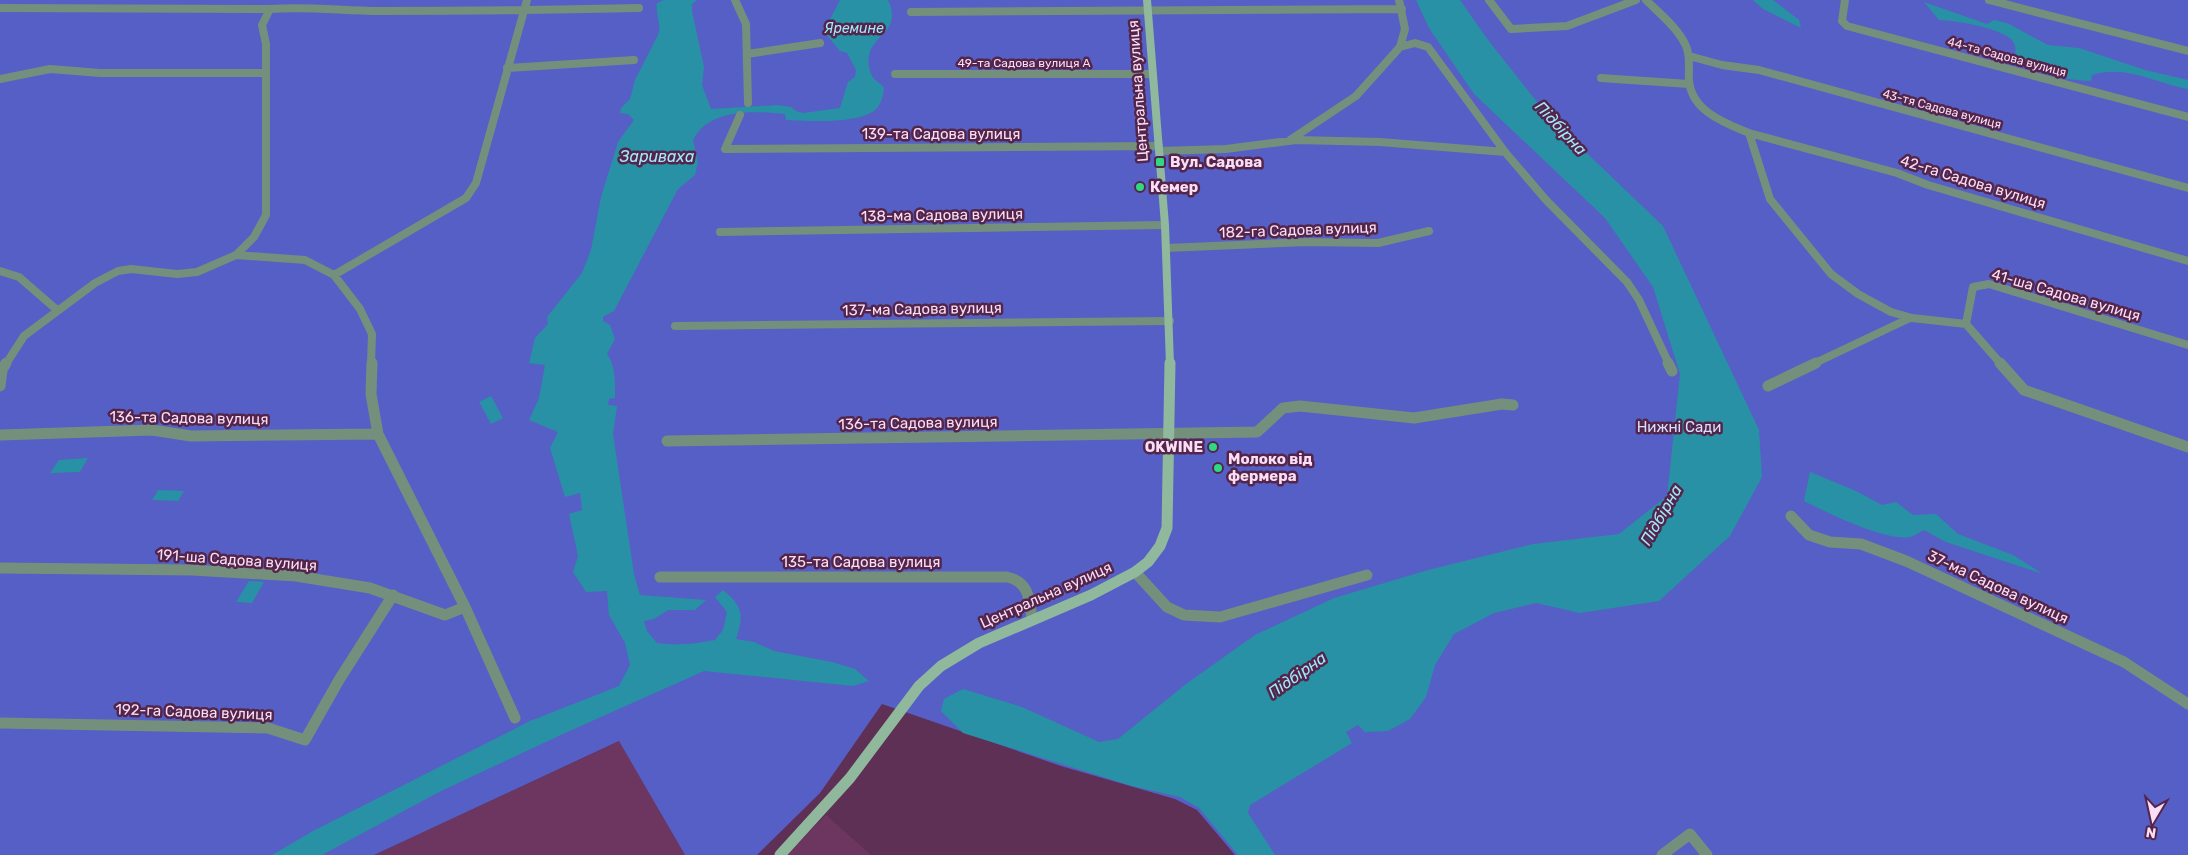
<svg xmlns="http://www.w3.org/2000/svg" width="2188" height="855" viewBox="0 0 2188 855" font-family="Rubik,sans-serif">
	<rect width="100%" height="100%" fill="#5f3055"/>
	<path fill="#6c3661" d="M 620,741 L 685,855 L 374,855 Z
		M 826,815 L 871,855 L 787,855 Z"/>
	<path fill="#555fc5" d="M 0,0 L 2188,0 L 2188,855 L 1235,855 L 1197,810 L 1175,799 L 1061,766 L 882,704 L 820,793 L 757,855 L 685,855 L 619,741 L 374,855 L 0,855 Z"/>
	<path fill="#2991a6" d="M 664,0 L 697,0 L 692,4 L 692,11 L 704,67 L 702,85 L 711,109 L 778,105 L 791,107 L 796,111 L 803,113 L 840,108 L 848,82 L 855,77 L 856,70 L 847,53 L 840,51 L 825,33 L 826,27 L 840,0 L 888,0 C 906,38 857,34 871,74 C 873,80 881,83 884,88 C 883,95 882,101 878,107 C 864,125 807,121 786,120 L 785,114 C 755,111 709,108 693,140 L 698,162 L 695,175 L 678,189 L 614,311 L 603,317 L 603,321 L 610,325 L 615,339 L 607,354 C 616,366 615,384 615,398 L 609,399 L 608,405 L 617,406 L 613,434 L 634,574 L 640,595 L 706,600 L 695,610 L 668,610 L 654,619 L 644,621 L 647,631 L 657,643 C 677,646 695,644 715,640 L 723,630 L 727,612 L 715,597 L 723,590 C 743,606 744,616 736,639 L 754,642 L 774,651 L 832,662 L 855,669 L 869,681 L 853,686 L 704,671 L 565,733 L 439,792 L 322,855 L 272,855 L 313,831 L 530,721 L 619,686 L 630,665 L 625,643 L 609,615 L 607,591 L 586,592 L 573,572 L 578,556 L 569,514 L 582,510 L 580,493 L 565,497 L 550,448 L 558,432 L 529,420 L 539,398 L 545,365 L 529,363 L 535,338 L 548,324 L 547,317 L 582,273 L 591,250 L 601,197 L 618,142 L 634,120 L 628,114 L 620,113 L 621,108 L 630,99 L 635,80 L 658,35 C 662,25 655,14 657,3 Z
		M 1416,0 L 1460,0 L 1488,40 L 1549,117 L 1663,226 L 1759,430 L 1762,477 L 1730,536 L 1659,601 L 1580,613 L 1536,603 L 1494,613 L 1454,634 L 1435,665 L 1426,697 L 1410,719 L 1388,731 L 1365,732 L 1358,725 L 1346,732 L 1352,743 L 1250,805 L 1248,813 L 1275,855 L 1238,855 L 1199,808 L 1180,797 L 1132,786 L 963,733 L 941,711 L 944,699 L 963,689 L 1022,707 L 1099,742 L 1118,739 L 1186,684 L 1255,635 L 1334,598 L 1428,570 L 1533,544 L 1619,534 L 1667,496 L 1680,374 L 1653,287 L 1605,218 L 1474,94 L 1429,28 Z
		M 1753,0 L 1773,0 L 1799,20 L 1801,28 L 1763,9 Z
		M 1924,2 L 1987,24 L 1994,20 L 2007,23 L 2048,45 L 2079,48 L 2145,70 L 2188,80 L 2188,89 C 2156,83 2125,64 2092,75 L 2091,81 C 2066,81 2034,73 2015,57 C 2016,51 2016,44 2011,39 C 1996,27 1958,21 1939,20 Z
		M 491,396 L 503,418 L 491,424 L 479,402 Z
		M 88,458 L 80,472 L 50,473 L 59,460 Z
		M 1810,472 L 1856,491 L 1882,505 L 1896,502 L 1913,515 L 1936,514 L 1958,534 L 2013,555 L 2043,574 L 1946,542 L 1924,530 C 1920,532 1914,536 1910,537 C 1886,542 1826,512 1804,501 Z
		M 158,490 L 184,491 L 178,501 L 152,500 Z
		M 249,581 L 264,582 L 252,603 L 236,602 Z"/>
	<g fill="none" stroke-linecap="round" stroke-linejoin="round">
		<path stroke="#758f7d" stroke-width="8" d="M 735,0 L 746,24 L 748,103
			M 1489,0 L 1511,29 L 1567,26 L 1636,0
			M 1646,0 C 1660,14 1678,28 1686,46 C 1691,57 1688,69 1689,80 C 1691,111 1725,123 1749,133 L 1770,199 L 1831,274 L 1858,294 L 1891,312 L 1912,318 L 1966,324 L 2001,364
			M 1845,0 L 1842,21 L 1847,26 L 2188,117
			M 1989,0 L 2188,51
			M 0,8 L 270,9 C 307,6 343,11 380,11 C 466,11 553,10 639,8
			M 911,12 L 1402,9
			M 1400,47 L 1415,43 L 1428,47 L 1505,152 L 1546,200 L 1627,282 L 1639,300 L 1669,364
			M 747,54 L 820,43
			M 1689,56 L 1722,65 L 1759,70 L 2188,188
			M 507,68 L 634,60
			M 895,74 L 1152,74
			M 1601,78 L 1689,84
			M 0,79 L 50,69 L 100,73 L 265,73
			M 740,115 L 725,149 L 1159,146
			M 1749,133 L 1897,173 L 1928,185 L 2188,261
			M 1290,140 L 1356,96 L 1400,47 L 1405,29 L 1399,0
			M 1159,151 L 1226,149 L 1296,140 L 1380,142 L 1505,152
			M 720,232 L 1165,225
			M 1166,248 L 1306,242 L 1378,243 L 1429,231
			M 236,255 L 254,237 L 266,215 L 266,44 L 262,25 L 270,9
			M 0,271 L 19,277 L 57,310
			M 334,275 L 466,198 L 476,183 L 527,0
			M 1966,324 L 1973,287 L 1989,284 L 2188,345
			M 675,326 L 1170,321
			M 6,364 L 24,336 L 95,283 L 118,271 L 131,269 L 177,274 L 197,272 L 236,255 L 305,260 L 334,275 L 360,309 L 372,334 L 371,364
			M 1813,364 L 1910,318"/>
		<path stroke="#758f7d" stroke-width="11" d="M 372,363 L 371,394 L 378,434 L 465,607 L 515,718
			M 1668,363 L 1672,371
			M 2000,363 L 2024,390 L 2188,447
			M 0,386 L 2,370 L 6,363
			M 1768,386 L 1816,363
			M 0,435 L 152,430 L 191,436 L 378,434
			M 667,441 L 1257,432 L 1283,408 L 1300,406 L 1414,418 L 1502,404 L 1513,405
			M 1791,516 L 1809,535 L 1830,542 L 1861,544 L 1906,561 L 2124,662 L 2188,704
			M 0,568 L 192,570 L 296,576 L 370,588 L 445,615 L 465,607
			M 1135,572 L 1167,607 L 1184,615 L 1220,617 L 1367,575
			M 660,577 L 1007,577 C 1029,582 1029,598 1032,618
			M 0,723 L 268,728 L 305,740 L 339,680 L 393,595
			M 1662,855 L 1690,834 L 1707,855"/>
		<path stroke="#90b89d" stroke-width="8" d="M 1147,0 L 1165,225 L 1170,364"/>
		<path stroke="#90b89d" stroke-width="11" d="M 780,855 L 850,778 L 919,686 L 941,666 L 979,643 L 1091,595 L 1135,572 L 1148,562 L 1160,546 L 1167,528 L 1170,363"/>
	</g>
	<g fill="#2fd883" stroke="#53254a" stroke-width="2">
		<rect x="1155" y="157" width="10" height="10" rx="2.5"/>
		<circle cx="1140" cy="187" r="5"/>
		<circle cx="1213" cy="447" r="5"/>
		<circle cx="1218" cy="468" r="5"/>
	</g>
	<g text-anchor="middle" dominant-baseline="central" stroke-width="5" stroke-linejoin="round" paint-order="stroke">
		<g font-size="12" fill="#fbdef4" stroke="#53254a">
			<text transform="translate(2007 57) rotate(15)">44-та Садова вулиця</text>
			<text x="1024" y="63">49-та Садова вулиця А</text>
			<text transform="translate(1942 109) rotate(15)">43-тя Садова вулиця</text>
		</g>
		<g font-size="14" font-style="italic" fill="#a1e9fb" stroke="#53254a">
			<text x="854" y="28">Яремине</text>
		</g>
		<g font-size="15" fill="#fbdef4" stroke="#53254a">
			<text transform="translate(1138 91) rotate(-94)">Центральна вулиця</text>
			<text x="941" y="134">139-та Садова вулиця</text>
			<text transform="translate(1973 182) rotate(17)">42-га Садова вулиця</text>
			<text transform="translate(942 215) rotate(-1)">138-ма Садова вулиця</text>
			<text transform="translate(1298 230) rotate(-2)">182-га Садова вулиця</text>
			<text transform="translate(2066 295) rotate(16)">41-ша Садова вулиця</text>
			<text transform="translate(922 309) rotate(-1)">137-ма Садова вулиця</text>
			<text transform="translate(189 418) rotate(1)">136-та Садова вулиця</text>
			<text transform="translate(918 423) rotate(-1)">136-та Садова вулиця</text>
			<text transform="translate(237 560) rotate(4)">191-ша Садова вулиця</text>
			<text x="861" y="562">135-та Садова вулиця</text>
			<text transform="translate(1998 587) rotate(25)">37-ма Садова вулиця</text>
			<text transform="translate(1046 595) rotate(-24)">Центральна вулиця</text>
			<text transform="translate(194 712) rotate(2)">192-га Садова вулиця</text>
		</g>
		<g font-size="15" font-weight="bold" fill="#fbdef4" stroke="#53254a" text-anchor="start">
			<text x="1170" y="162">Вул. Садова</text>
			<text x="1150" y="187">Кемер</text>
			<text x="1203" y="447" text-anchor="end">OKWINE</text>
			<text x="1228" y="459">Молоко від<tspan x="1228" dy="17">фермера</tspan></text>
		</g>
		<g font-size="15" fill="#d9dffb" stroke="#53254a">
			<text x="1679" y="427">Нижні Сади</text>
		</g>
		<g font-size="16" font-style="italic" fill="#a1e9fb" stroke="#53254a">
			<text transform="translate(1561 128) rotate(47)">Підбірна</text>
			<text x="657" y="156">Зариваха</text>
			<text transform="translate(1661 515) rotate(-60)">Підбірна</text>
			<text transform="translate(1297 675) rotate(-35)">Підбірна</text>
		</g>
	</g>
	<g transform="translate(2153 820) rotate(189)" stroke="#53254a" stroke-width="4" paint-order="stroke">
	<path d="M0-4L9 19L0 12L-9 19Z" fill="#fbdef4"/>
	<text y="-8" font-size="14" font-weight="bold" text-anchor="middle" fill="#fbdef4">N</text>
	</g>
</svg>
